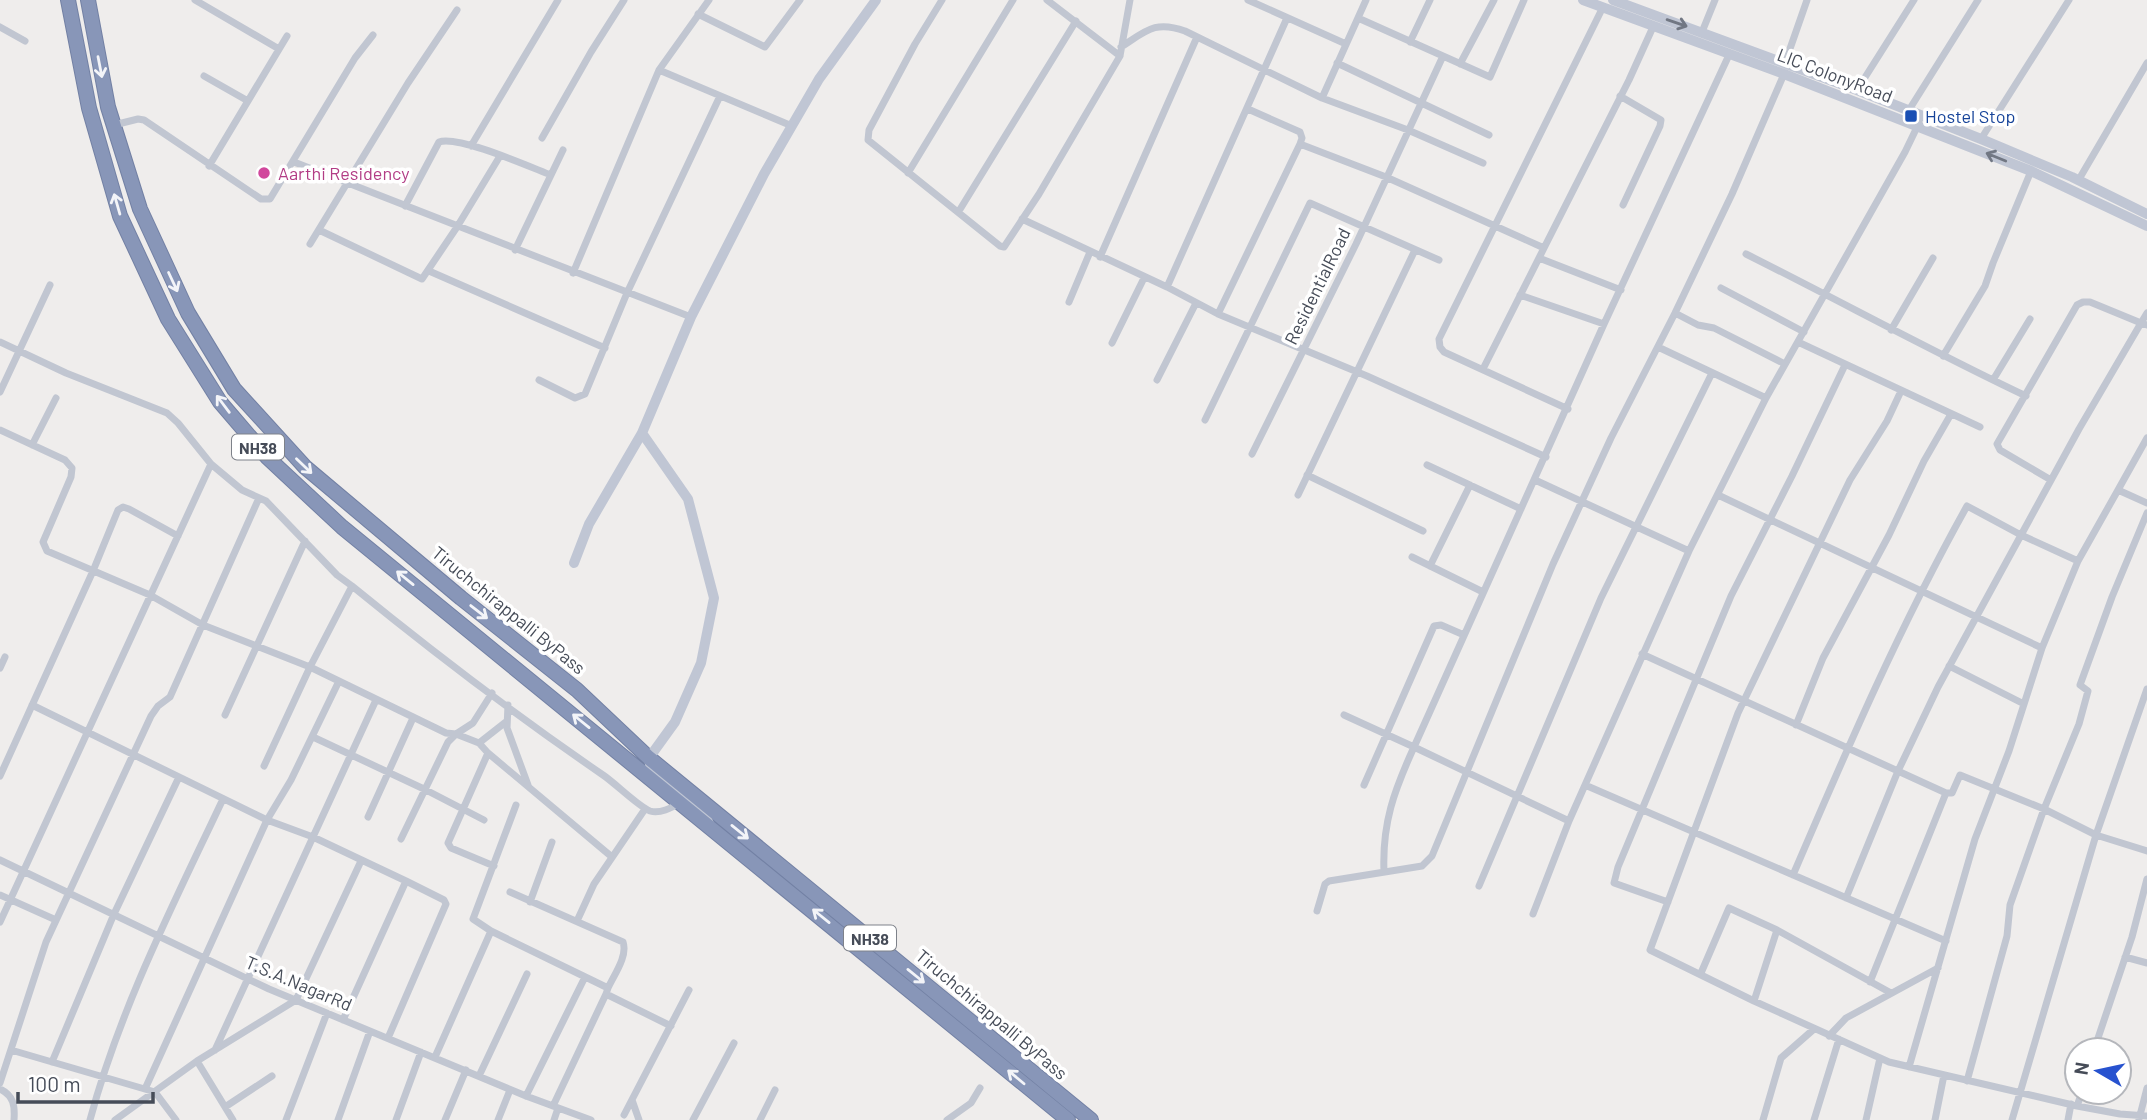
<svg xmlns="http://www.w3.org/2000/svg" width="2147" height="1120" viewBox="0 0 2147 1120" font-family="Barlow,sans-serif">
	<rect width="100%" height="100%" fill="#efedec"/>
	<g fill="none" stroke-linecap="round" stroke-linejoin="round">
		<defs>
			<path id="highway" d="M 68,0 L 89,108 L 120,216 L 168,319 L 220,402 L 268,458 L 342,527 L 1068,1120
				M 88,0 L 108,107 L 140,209 L 188,313 L 234,389 L 305,467 L 461,598 L 577,690 L 649,758 L 1091,1120"/>
		</defs>
		<use href="#highway" stroke="#7381a4" stroke-width="16"/>
		<path stroke="#c1c6d1" stroke-width="7" d="M 195,0 L 279,49
			M 942,0 L 915,44 L 869,130 L 868,140 L 1000,246 L 1004,247 L 1039,194 L 1120,56
			M 1047,0 L 1120,56 L 1130,0
			M 1248,0 L 1346,44
			M 698,14 L 765,47 L 800,0
			M 1358,18 L 1490,77 L 1524,0
			M 0,27 L 25,41
			M 1702,32 L 1715,0
			M 1410,42 L 1430,0
			M 1121,47 C 1146,31 1155,20 1185,31 L 1322,98 L 1408,130 L 1483,163
			M 1337,63 L 1489,135
			M 1785,63 L 1807,0
			M 1460,64 L 1494,0
			M 659,70 L 792,126
			M 204,76 L 248,101
			M 1857,90 L 1914,0
			M 1620,96 L 1661,120 L 1660,126 L 1623,205
			M 1322,98 L 1366,0
			M 1248,109 L 1300,132 L 1302,138 L 1300,144
			M 1909,110 L 1978,0
			M 114,125 L 138,119 L 144,120 L 261,199 L 270,199 L 355,58 L 373,35
			M 542,138 L 591,52 L 624,0
			M 1981,139 L 2069,0
			M 471,146 L 558,0
			M 294,162 L 691,317
			M 209,166 L 287,36
			M 908,173 L 1013,0
			M 2078,181 L 2147,63
			M 405,206 L 439,142 C 458,135 530,167 551,175
			M 959,211 L 1076,21
			M 1022,219 L 1167,287 L 1218,314 L 1367,376 L 1546,457
			M 319,230 L 422,279 L 457,227 L 500,156
			M 310,244 L 408,83 L 457,10
			M 515,250 L 563,150
			M 1746,254 C 1840,301 1931,351 2026,396
			M 1100,257 L 1197,37
			M 1539,258 L 1621,290
			M 429,271 L 605,348
			M 573,273 L 659,70 L 709,0
			M 1167,287 L 1287,18
			M 1721,288 L 1804,332
			M 1520,295 L 1604,324
			M 1069,302 L 1090,252
			M 1675,313 L 1698,325 L 1714,328 L 1785,364
			M 2147,313 L 2141,323 L 2147,325
			M 1218,314 L 1300,144 L 1386,177 L 1544,248 L 1629,80 L 1653,27
			M 1891,330 L 1933,258
			M 0,342 L 66,373 L 167,413 L 178,423 L 211,464 L 242,490 L 266,501 L 337,575 L 352,586 L 310,667 L 264,766
			M 1798,342 L 1980,427
			M 1112,343 L 1144,278
			M 1658,347 L 1766,398
			M 1943,356 L 1985,286 L 1993,263 L 2031,171
			M 1483,369 L 1544,248
			M 539,380 L 575,398 L 585,394 L 627,293 L 720,96
			M 1157,380 L 1196,303
			M 1993,380 L 2030,319
			M 1901,391 L 1887,421 L 1850,480 L 1738,713 L 1650,950 L 1754,1001 L 1889,1062 L 2077,1106 L 2120,1114 L 2147,1116
			M 0,392 L 50,285
			M 1568,409 L 1444,352 L 1440,347 L 1439,339 L 1603,7
			M 1205,420 L 1310,203 L 1439,260
			M 0,430 L 65,460 L 72,468 L 71,477 L 43,542 L 47,551 L 150,595 L 203,625 L 310,667 L 446,733 L 456,734 L 448,742 L 401,839
			M 2147,438 L 2118,490 L 2147,503
			M 32,445 L 56,398
			M 1252,454 L 1356,244 L 1443,56
			M 1427,465 L 1521,509
			M 1307,475 L 1423,531
			M 1535,480 L 1689,551
			M 1298,495 L 1415,250
			M 1718,495 L 2042,648
			M 1412,557 L 1483,592
			M 1430,566 L 1470,485
			M 352,586 C 433,652 517,716 603,775 C 615,783 639,807 650,811 C 660,814 671,808 680,803
			M 1642,654 L 1946,793 L 1952,793 L 1960,775 L 2044,809 L 2096,835 L 2147,851
			M 1949,666 L 2024,704
			M 0,668 L 5,657
			M 32,705 L 267,820 L 313,837 L 406,881 L 343,1020
			M 508,705 L 507,728 L 528,785
			M 225,715 L 305,541
			M 1344,715 L 1414,747 C 1394,791 1382,823 1384,872
			M 1796,725 L 1823,658 L 1889,535 L 1924,461 L 1951,414
			M 456,734 L 479,743 L 488,753 L 612,857
			M 456,734 L 473,723 L 492,693
			M 313,737 L 424,789 L 484,820
			M 479,743 L 507,721
			M 488,753 L 448,843 L 451,848 L 494,866
			M 0,776 L 93,571 L 118,510 L 123,507 L 129,509 L 178,536
			M 1364,785 L 1434,626 L 1441,625 L 1464,635
			M 1585,785 L 1946,941
			M 368,817 L 413,718
			M 1569,821 L 1414,747 L 1604,324 L 1729,55
			M 0,860 L 269,989 L 526,1096 L 591,1120
			M 1793,875 C 1847,749 1900,626 1967,506 L 2021,535 L 2078,561
			M 1479,886 L 1601,598 L 1712,373
			M 510,892 L 623,942 C 628,956 614,975 608,988
			M 0,895 L 56,920
			M 1846,898 L 1898,771 L 1938,687 L 2079,429 L 2141,323 L 2090,302 L 2083,302 L 2077,305 L 1997,444 L 2000,450 L 2051,480
			M 530,902 L 552,842
			M 1668,902 L 1614,883 L 1618,867 L 1731,596 L 1792,476 L 1845,365
			M 1317,911 L 1325,884 L 1329,881 L 1422,866 L 1432,856 L 1553,564 L 1611,438 L 1675,313 L 1732,194 L 1784,74
			M 1533,914 L 1569,821 L 1689,551 L 1766,398 L 1905,152 L 1919,123
			M 577,921 L 594,884 L 645,809
			M 0,922 L 211,464
			M 491,931 L 473,919 L 516,805
			M 2125,957 L 2147,963
			M 1701,973 L 1729,908 L 1777,930 L 1891,993
			M 1870,982 L 1946,793
			M 1754,1001 L 1777,930
			M 1829,1036 L 1846,1018 L 1938,968
			M 388,1038 L 446,904 L 444,900 L 406,881
			M 11,1050 L 155,1092 L 176,1120
			M 215,1050 L 376,700
			M 2094,1050 L 2132,937 L 2147,879
			M 435,1057 L 491,931 L 608,988 L 606,994 L 671,1026
			M 197,1061 L 233,1120
			M 52,1062 L 114,914 L 179,777
			M 1909,1067 L 1975,839 L 2009,751 L 2042,648 L 2078,561 L 2118,490
			M 479,1076 L 527,974
			M 1967,1081 L 2007,936 L 2010,905 L 2044,809 L 2079,724 L 2088,691 L 2080,685 L 2112,597 L 2147,513
			M 0,1083 L 46,942 L 151,716 L 158,706 L 170,697 L 259,498
			M 0,1089 C 14,1096 15,1106 14,1120
			M 145,1089 L 267,820 L 291,780 L 339,681
			M 526,1096 L 585,977
			M 632,1100 L 639,1120
			M 553,1106 L 606,994
			M 2077,1106 L 2082,1092
			M 225,1107 L 272,1076
			M 624,1115 L 689,990
			M 2139,1119 L 2147,1088
			M 90,1120 C 120,1008 174,903 223,799
			M 115,1120 L 197,1061 L 296,1000 L 361,861
			M 286,1120 L 327,1013
			M 338,1120 L 370,1031
			M 396,1120 L 421,1052
			M 445,1120 L 466,1070
			M 498,1120 L 510,1090
			M 554,1120 L 558,1108
			M 693,1120 L 734,1043
			M 760,1120 L 775,1090
			M 947,1120 L 971,1103 L 980,1088
			M 1763,1120 L 1781,1058 L 1814,1029
			M 1814,1120 L 1839,1039
			M 1866,1120 L 1880,1058
			M 1935,1120 L 1944,1075
			M 2012,1120 L 2096,835 L 2147,689
			M 2068,1120 L 2071,1104"/>
		<path stroke="#c0c6d4" stroke-width="10" d="M 1583,0 L 1784,74 L 2031,171 L 2147,226
			M 1613,0 L 1857,90 L 1981,139 L 2072,177 L 2147,214
			M 642,433 L 688,499 L 714,598 L 701,663 L 675,722 L 649,758 L 651,770 L 704,813 L 710,826
			M 574,563 L 589,524 L 642,433 L 691,317 L 764,174 L 819,79 L 876,0"/>
		<use href="#highway" stroke="#8896b8" stroke-width="14"/>
	</g>
	<defs><path id="oneway-shaft" d="M-6 0H5M1.5-3L5.5 0L1.5 3" fill="none" stroke-width="1.6" stroke-linecap="round" stroke-linejoin="round" transform="scale(1.75)"/></defs>
	<g stroke="#717783">
		<use href="#oneway-shaft" transform="translate(1677 23) rotate(19)"/>
		<use href="#oneway-shaft" transform="translate(1996 157) rotate(-158)"/>
	</g>
	<g stroke="#f3f4f8">
		<use href="#oneway-shaft" transform="translate(100 67) rotate(79)"/>
		<use href="#oneway-shaft" transform="translate(117 204) rotate(-106)"/>
		<use href="#oneway-shaft" transform="translate(173 282) rotate(65)"/>
		<use href="#oneway-shaft" transform="translate(223 404) rotate(-127)"/>
		<use href="#oneway-shaft" transform="translate(304 466) rotate(44)"/>
		<use href="#oneway-shaft" transform="translate(405 578) rotate(-141)"/>
		<use href="#oneway-shaft" transform="translate(479 612) rotate(38)"/>
		<use href="#oneway-shaft" transform="translate(581 721) rotate(-141)"/>
		<use href="#oneway-shaft" transform="translate(740 832) rotate(39)"/>
		<use href="#oneway-shaft" transform="translate(821 916) rotate(-141)"/>
		<use href="#oneway-shaft" transform="translate(916 976) rotate(39)"/>
		<use href="#oneway-shaft" transform="translate(1016 1077) rotate(-140)"/>
	</g>
	<rect fill="#1a4fb4" stroke="#fff" stroke-width="2.5" x="1904" y="109" width="14" height="14" rx="3.5"/>
	<circle fill="#d1479c" stroke="#fff" stroke-width="2.5" cx="264" cy="173" r="7"/>
	<g text-anchor="middle" dominant-baseline="central" stroke-width="7" stroke-linejoin="round" paint-order="stroke">
		<g fill="#fff" stroke="#7e828a" stroke-width="2">
			<rect x="232" y="434.5" width="52" height="25" rx="5"/>
			<rect x="844" y="925.5" width="52" height="25" rx="5"/>
		</g>
		<g font-size="16" font-weight="bold" fill="#464c58">
			<text x="258" y="447">NH38</text>
			<text x="870" y="938">NH38</text>
		</g>
		<g font-size="18" fill="#464c58" stroke="#fff">
			<text transform="translate(1835 75) rotate(21)">LIC ColonyRoad</text>
			<text transform="translate(1317 286) rotate(-64)">ResidentialRoad</text>
			<text transform="translate(509 610) rotate(39)">Tiruchchirappalli ByPass</text>
			<text transform="translate(299 983) rotate(23)">T.S.A.NagarRd</text>
			<text transform="translate(992 1014) rotate(40)">Tiruchchirappalli ByPass</text>
		</g>
		<g font-size="18" fill="#164399" stroke="#fff" text-anchor="start">
			<text x="1925" y="116">Hostel Stop</text>
		</g>
		<g font-size="18" fill="#b23c85" stroke="#fff" text-anchor="start">
			<text x="278" y="173">Aarthi Residency</text>
		</g>
	</g>
	<g transform="translate(2098 1071) rotate(279)"><circle r="33" fill="#ffffff" stroke="#b5b7bc" stroke-width="2"/>
	<path d="M0-5L12 26L0 18L-12 26Z" fill="#2752cf"/>
	<text y="-10" font-size="19" font-weight="bold" text-anchor="middle" fill="#464c58">N</text>
	</g>
	<path d="M18 1092v10h135v-10" fill="none" stroke="#464c58" stroke-width="3.5"/>
	<text x="28" y="1092" font-size="21" fill="#464c58" stroke="#ffffff" stroke-width="5" paint-order="stroke">100 m</text>
</svg>
